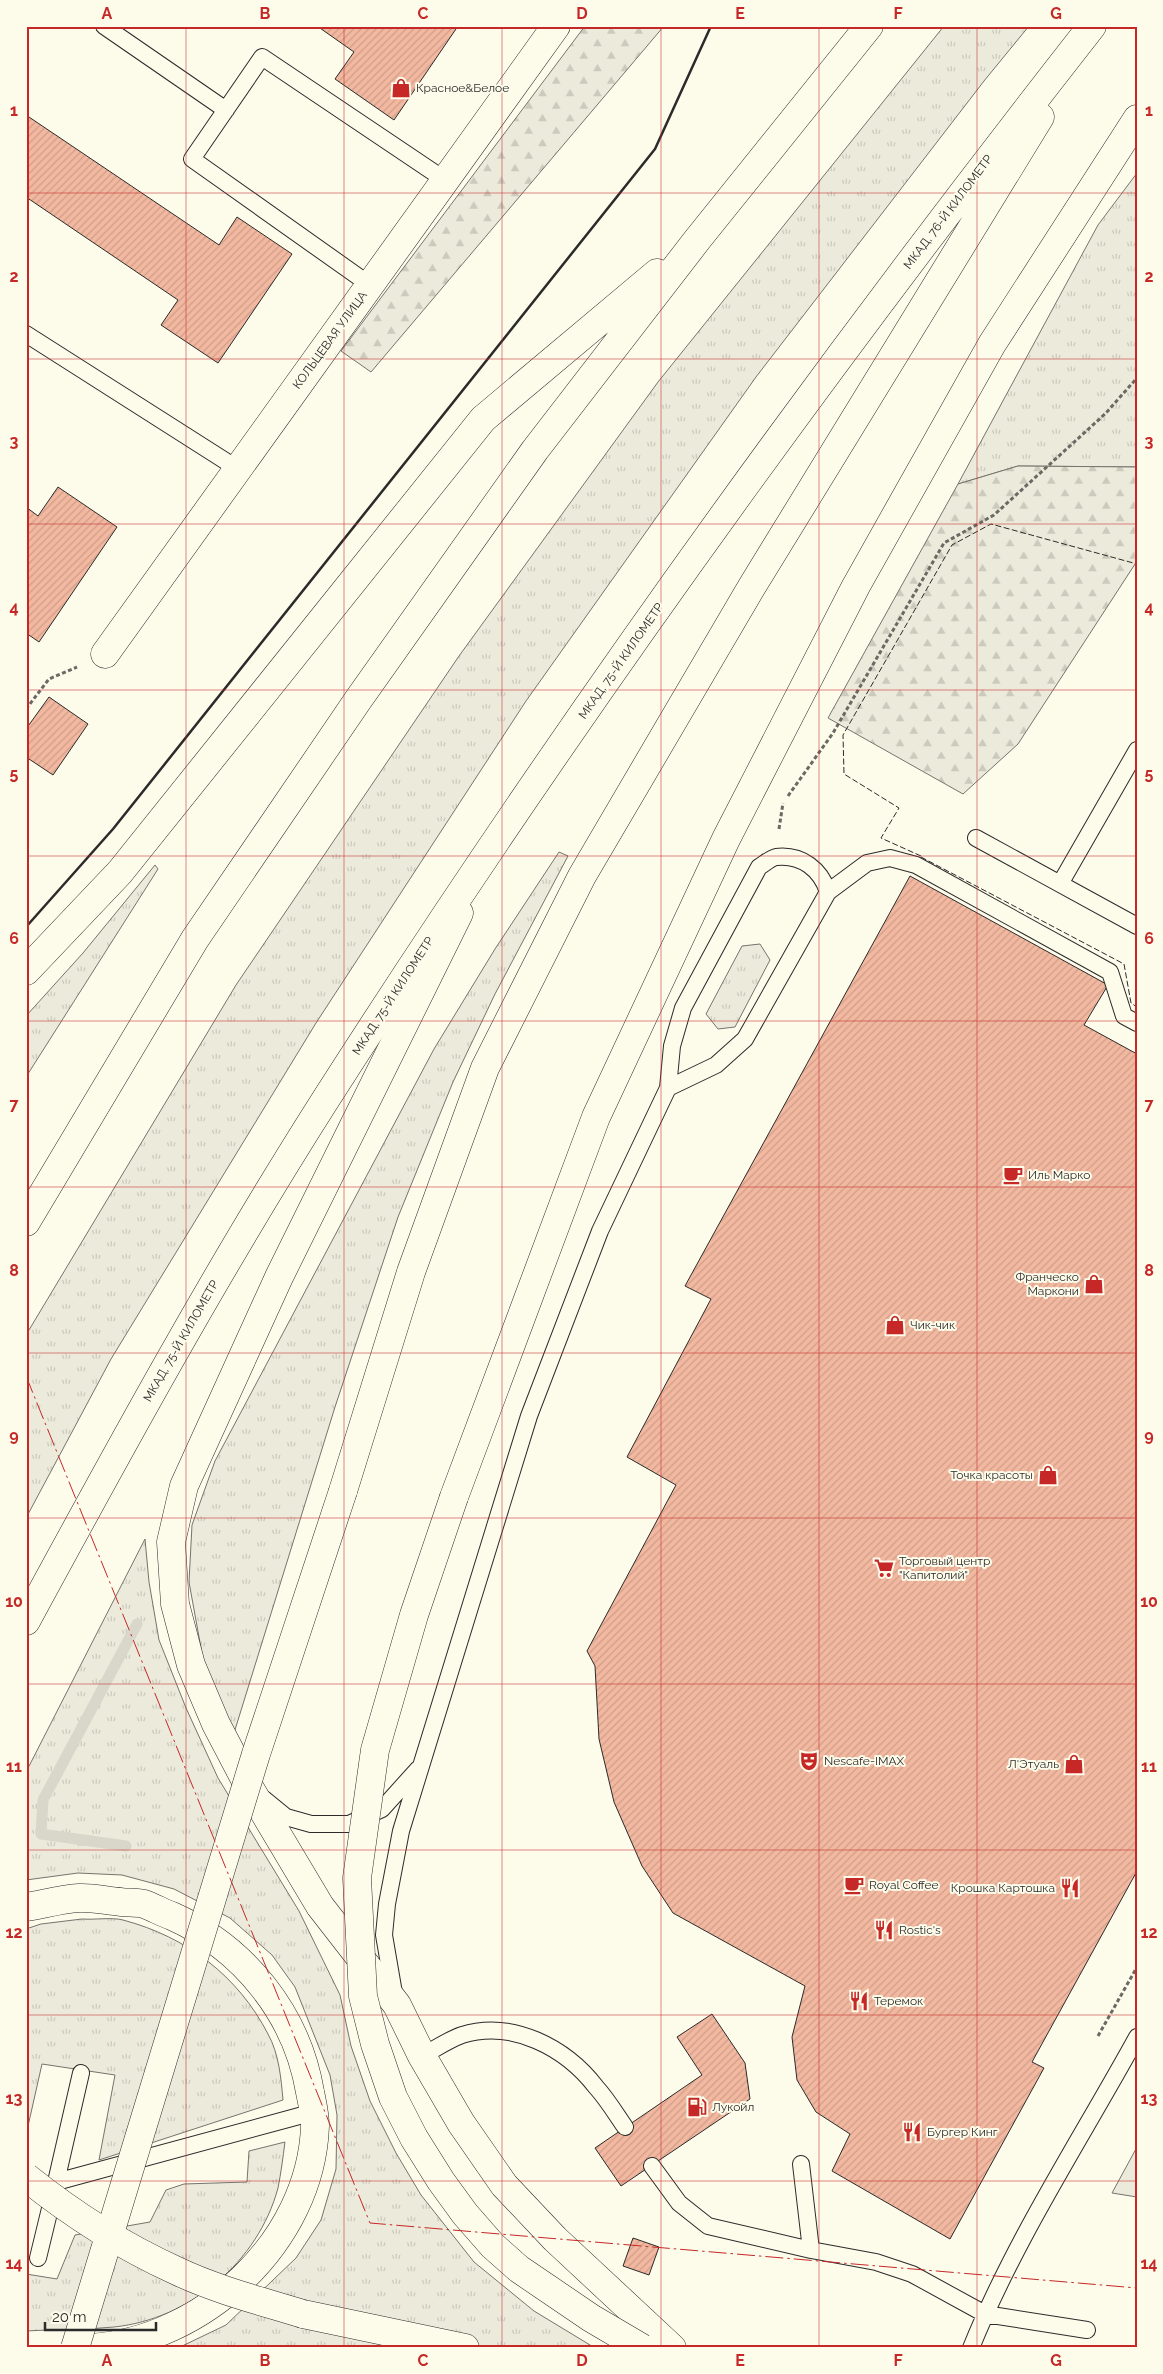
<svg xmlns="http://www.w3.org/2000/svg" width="1163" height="2374" viewBox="0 0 1163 2374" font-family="Raleway,sans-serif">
	<defs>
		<pattern id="grass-tufts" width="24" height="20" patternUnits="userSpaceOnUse" patternTransform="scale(1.25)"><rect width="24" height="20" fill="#ecebdb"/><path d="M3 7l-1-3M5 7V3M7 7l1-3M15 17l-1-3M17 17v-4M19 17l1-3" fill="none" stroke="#cbcabc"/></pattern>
		<pattern id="forest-firs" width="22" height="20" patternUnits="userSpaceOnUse" patternTransform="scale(1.25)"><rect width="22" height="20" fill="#ecebdb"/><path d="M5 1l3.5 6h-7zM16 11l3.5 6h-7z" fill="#cbcabc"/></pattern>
		<pattern id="building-hatch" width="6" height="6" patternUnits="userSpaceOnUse" patternTransform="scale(1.25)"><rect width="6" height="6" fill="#f2b8a0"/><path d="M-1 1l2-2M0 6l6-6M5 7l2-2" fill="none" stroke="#d09e8a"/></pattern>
	</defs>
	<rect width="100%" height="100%" fill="#fdfbea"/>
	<path fill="url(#grass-tufts)" stroke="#74746e" d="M 944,26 L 1029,26 L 984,81 L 756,377 L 526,701 L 316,1023 L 111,1359 L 26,1518 L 26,1335 L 236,985 L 459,656 L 658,382 Z
		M 1137,173 L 1137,467 L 1018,466 L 958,484 L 1098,225 Z
		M 559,852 L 568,856 L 495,994 L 453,1082 L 398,1217 L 335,1407 L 234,1733 L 203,1659 L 189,1582 L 192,1525 L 215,1461 L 434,1049 L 495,949 Z
		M 155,865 L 158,869 L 26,1077 L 26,1016 L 83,953 Z
		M 760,944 L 770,960 L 735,1027 L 718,1029 L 706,1014 L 742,946 Z
		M 145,1539 L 149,1582 L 159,1640 L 186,1708 L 218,1778 L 299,1911 L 340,1995 L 351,2046 L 370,2101 L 396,2153 L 421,2195 L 474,2262 L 534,2311 L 595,2348 L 178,2348 L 226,2325 L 296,2258 L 321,2220 L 336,2169 L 337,2115 L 330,2075 L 295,1987 L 272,1955 L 230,1918 L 174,1889 L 122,1875 L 78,1873 L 26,1880 L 26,1772 Z
		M 82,1919 C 95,1920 111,1917 123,1920 C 187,1937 238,1976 268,2034 C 279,2054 281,2078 283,2100 L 99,2160 L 115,2075 L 42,2064 L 26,2135 L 26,1929 L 41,1924 Z
		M 285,2142 C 283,2157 281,2173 278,2188 C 258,2262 190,2319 114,2327 C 85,2330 55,2329 26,2331 L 26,2274 L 57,2279 L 75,2235 L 150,2222 L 166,2190 L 184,2184 L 247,2182 L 249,2151 Z"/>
	<path fill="url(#forest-firs)" stroke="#74746e" d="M 585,26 L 664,26 L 371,372 L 341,351 Z
		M 1018,466 L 1137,467 L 1137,561 L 1018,744 L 963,794 L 828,718 L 958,484 Z"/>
	<path fill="#eceadb" stroke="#74746e" d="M 1137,2147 L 1137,2197 L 1112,2193 Z"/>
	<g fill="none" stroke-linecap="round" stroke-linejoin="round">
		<path stroke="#d8d7c9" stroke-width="11" d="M 126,1846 L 41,1834 L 43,1800 L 137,1624"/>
	</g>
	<path fill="url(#building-hatch)" stroke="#2b2b2b" d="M 317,26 L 458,26 L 394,120 L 335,79 L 354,52 Z
		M 26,115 L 219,245 L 237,217 L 292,254 L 218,363 L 161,325 L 178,300 L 26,197 Z
		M 58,487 L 117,527 L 39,642 L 26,633 L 26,507 L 38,516 Z
		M 49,697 L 88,724 L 53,775 L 26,757 L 26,729 Z
		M 910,876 L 1108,985 L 1084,1025 L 1137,1054 L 1137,1871 L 1032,2062 L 1044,2068 L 950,2239 L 832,2171 L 850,2134 L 816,2112 L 797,2080 L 792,2037 L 805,1986 L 673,1913 L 642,1866 L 614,1802 L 599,1739 L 595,1666 L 587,1651 L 676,1485 L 627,1457 L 711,1299 L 685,1286 Z
		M 712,2014 L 745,2063 L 750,2099 L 621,2186 L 595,2148 L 702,2075 L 677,2037 Z
		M 633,2238 L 659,2247 L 649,2275 L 623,2266 Z"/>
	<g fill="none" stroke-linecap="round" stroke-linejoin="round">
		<defs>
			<path id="service" d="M 104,26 L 226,110
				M 370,285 L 192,159 L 262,57 L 445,180
				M 26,334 L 238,469
				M 976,838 L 1137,926
				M 1060,884 L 1137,750
				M 668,1088 L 716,1065 L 745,1039 L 828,892 L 867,863 L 890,858 L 916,865 L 1110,972 L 1124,1016 L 1137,1023
				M 264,1799 L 286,1817 L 311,1824 L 349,1824 L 382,1809 L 418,1769
				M 394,1993 L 384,1935 L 387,1904 L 401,1831 L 529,1416 L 600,1231 L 668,1088 L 672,1046 L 683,1008 L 759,867 C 764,864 771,858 776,857 C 802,854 821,870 828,892
				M 422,2056 C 435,2049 448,2040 462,2035 C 512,2019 566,2048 596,2087 C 607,2099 616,2114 625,2127
				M 81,2073 L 56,2182 L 314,2112
				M 801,2164 L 811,2250
				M 652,2166 L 679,2203 L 708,2226 L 811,2250 L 876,2262 L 912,2274 L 985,2314 L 1087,2330
				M 38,2258 L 54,2192
				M 971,2348 C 1015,2239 1081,2139 1137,2037"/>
			<path id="minor" d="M 105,654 L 556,26"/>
			<path id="primary" d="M 459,913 L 279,1277 L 184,1486 L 171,1542 L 175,1604 L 191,1665 L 216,1724 L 249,1787 L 320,1906 L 397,2005 L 422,2056 L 461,2123 L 504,2185 L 555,2239 L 672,2348
				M 454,1497 L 596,1117 L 726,839 L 856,586 L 992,344 L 1137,119
				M 303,2314 L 465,2348"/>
			<path id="trunk" d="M 26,971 L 120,872 L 483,419 L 657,273
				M 26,1222 L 195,939 L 358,700 L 535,450 L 697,240 L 869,26
				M 343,1491 L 411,1272 L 485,1068 L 582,876 L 751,588 L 1040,117
				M 26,1621 C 121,1446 217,1270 324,1102 C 561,731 820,373 1092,26
				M 26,1907 C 44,1904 62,1899 79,1898 C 92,1897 107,1901 121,1902 C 128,1903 137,1902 144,1904 C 153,1907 163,1913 172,1916 C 244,1948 297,2014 310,2092 C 312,2102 315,2114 315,2126 C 311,2241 204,2341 90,2348"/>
		</defs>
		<use href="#service" stroke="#2b2b2b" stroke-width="18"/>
		<use href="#minor" stroke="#2b2b2b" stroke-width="29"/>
		<use href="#primary" stroke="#2b2b2b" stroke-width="29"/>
		<use href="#trunk" stroke="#2b2b2b" stroke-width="29"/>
		<path stroke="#6a6964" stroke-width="3" stroke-dasharray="4 2.5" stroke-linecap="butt" d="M 26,709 L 49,679 L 77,667
			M 788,796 L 833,733 L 944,543 L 994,515 L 1105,414 L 1137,378
			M 779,829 L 783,803
			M 1098,2036 L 1137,1967"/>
		<use href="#service" stroke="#fdfbea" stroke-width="16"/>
		<use href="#minor" stroke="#fdfbea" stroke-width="28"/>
		<use href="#primary" stroke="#fdfbea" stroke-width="28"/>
		<use href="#trunk" stroke="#fdfbea" stroke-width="28"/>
		<defs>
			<path id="primary-bridge" d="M 454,1497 L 414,1615 L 375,1750 L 357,1878 L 363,1996 L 375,2044 L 393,2097 L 414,2138 L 441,2181 L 465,2214 L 493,2246 L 519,2269 L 591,2318 L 642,2348
				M 26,2177 C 72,2214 124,2247 177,2271 C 217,2290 261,2301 303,2314"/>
			<path id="trunk-bridge" d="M 75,2348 L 256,1754 L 343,1491"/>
		</defs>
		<use href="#primary-bridge" stroke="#2b2b2b" stroke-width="29" stroke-linecap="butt"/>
		<use href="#trunk-bridge" stroke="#2b2b2b" stroke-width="29" stroke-linecap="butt"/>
		<use href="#primary-bridge" stroke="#fdfbea" stroke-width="28"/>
		<use href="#trunk-bridge" stroke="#fdfbea" stroke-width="28"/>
		<path stroke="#2b2b2b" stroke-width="1" stroke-dasharray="6 2.5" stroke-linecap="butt" d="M 921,856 L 881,838 L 899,808 L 844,774 L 843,735 L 952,545 L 991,524 L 1137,564
			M 921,857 L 1124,964 L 1131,1003 L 1137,1007"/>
		<path stroke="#2b2b2b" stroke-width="2.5" d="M 26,927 L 113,829 L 655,149 L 711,26"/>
		<path stroke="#c62828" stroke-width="1" stroke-dasharray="18 4 2.5 4" stroke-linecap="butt" d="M 26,1376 L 370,2223 L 1137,2288"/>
	</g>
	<path fill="none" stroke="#c62828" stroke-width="1" stroke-opacity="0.55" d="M 186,26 L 186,2348M 344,26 L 344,2348M 502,26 L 502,2348M 661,26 L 661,2348M 819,26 L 819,2348M 977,26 L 977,2348M 26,193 L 1137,193M 26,359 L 1137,359M 26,524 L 1137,524M 26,690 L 1137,690M 26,856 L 1137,856M 26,1021 L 1137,1021M 26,1187 L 1137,1187M 26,1353 L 1137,1353M 26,1518 L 1137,1518M 26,1684 L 1137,1684M 26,1850 L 1137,1850M 26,2015 L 1137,2015M 26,2181 L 1137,2181"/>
	<defs>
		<symbol id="shop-bare" viewBox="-9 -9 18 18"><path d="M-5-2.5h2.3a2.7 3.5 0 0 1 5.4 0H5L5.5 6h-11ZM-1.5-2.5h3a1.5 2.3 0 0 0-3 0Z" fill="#c62828" stroke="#fdfbea" stroke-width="2.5" paint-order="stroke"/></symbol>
		<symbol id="cafe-bare" viewBox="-9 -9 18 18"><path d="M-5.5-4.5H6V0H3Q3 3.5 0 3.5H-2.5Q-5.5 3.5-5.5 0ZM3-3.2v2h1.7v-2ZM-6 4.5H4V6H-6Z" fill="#c62828" stroke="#fdfbea" stroke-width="2.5" paint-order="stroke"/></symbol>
		<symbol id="supermarket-bare" viewBox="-9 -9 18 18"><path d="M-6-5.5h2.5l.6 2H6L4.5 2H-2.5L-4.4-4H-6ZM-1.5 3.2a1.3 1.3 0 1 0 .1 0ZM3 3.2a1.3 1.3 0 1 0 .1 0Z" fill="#c62828" stroke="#fdfbea" stroke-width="2.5" paint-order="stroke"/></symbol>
		<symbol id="theatre-bare" viewBox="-9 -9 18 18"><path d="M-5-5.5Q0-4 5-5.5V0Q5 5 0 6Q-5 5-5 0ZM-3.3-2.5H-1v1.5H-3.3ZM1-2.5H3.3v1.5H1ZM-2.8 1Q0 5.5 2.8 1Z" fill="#c62828" stroke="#fdfbea" stroke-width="2.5" paint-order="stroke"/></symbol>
		<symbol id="restaurant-bare" viewBox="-9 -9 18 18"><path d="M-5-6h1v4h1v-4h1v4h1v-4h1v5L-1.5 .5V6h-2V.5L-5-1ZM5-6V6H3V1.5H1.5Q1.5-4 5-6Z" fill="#c62828" stroke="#fdfbea" stroke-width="2.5" paint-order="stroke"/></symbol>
		<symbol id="fuel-bare" viewBox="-9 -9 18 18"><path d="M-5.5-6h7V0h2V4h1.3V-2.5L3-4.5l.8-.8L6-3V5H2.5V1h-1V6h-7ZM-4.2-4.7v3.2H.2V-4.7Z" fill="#c62828" stroke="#fdfbea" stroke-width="2.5" paint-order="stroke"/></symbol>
	</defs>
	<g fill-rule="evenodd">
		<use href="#shop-bare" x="387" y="74" width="28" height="28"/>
		<use href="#cafe-bare" x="999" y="1161" width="28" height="28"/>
		<use href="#shop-bare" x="1080" y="1270" width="28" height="28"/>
		<use href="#shop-bare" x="881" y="1311" width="28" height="28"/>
		<use href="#shop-bare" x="1034" y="1461" width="28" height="28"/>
		<use href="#supermarket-bare" x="870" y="1554" width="28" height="28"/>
		<use href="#theatre-bare" x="795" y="1747" width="28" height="28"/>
		<use href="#shop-bare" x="1060" y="1750" width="28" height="28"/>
		<use href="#cafe-bare" x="840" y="1871" width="28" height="28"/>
		<use href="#restaurant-bare" x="1056" y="1874" width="28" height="28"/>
		<use href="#restaurant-bare" x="870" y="1916" width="28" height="28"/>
		<use href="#restaurant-bare" x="845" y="1987" width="28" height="28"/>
		<use href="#fuel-bare" x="683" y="2093" width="28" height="28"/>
		<use href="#restaurant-bare" x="898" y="2118" width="28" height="28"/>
	</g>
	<g text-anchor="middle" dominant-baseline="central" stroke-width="4" stroke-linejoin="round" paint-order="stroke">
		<g font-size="12" fill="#2b2b2b" stroke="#fdfbea" text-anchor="start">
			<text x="416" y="88">Красное&amp;Белое</text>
			<text x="1028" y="1175">Иль Марко</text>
			<text x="1079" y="1277" text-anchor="end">Франческо<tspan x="1079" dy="14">Маркони</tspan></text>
			<text x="910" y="1325">Чик-чик</text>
			<text x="1033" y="1475" text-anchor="end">Точка красоты</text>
			<text x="899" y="1561">Торговый центр<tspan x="899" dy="14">"Капитолий"</tspan></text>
			<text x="824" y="1761">Nescafe-IMAX</text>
			<text x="1059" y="1764" text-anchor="end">Л'Этуаль</text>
			<text x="869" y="1885">Royal Coffee</text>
			<text x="1055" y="1888" text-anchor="end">Крошка Картошка</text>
			<text x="899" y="1930">Rostic's</text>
			<text x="874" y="2001">Теремок</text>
			<text x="712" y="2107">Лукойл</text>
			<text x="927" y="2132">Бургер Кинг</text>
		</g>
		<g font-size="12" fill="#2b2b2b" stroke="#fdfbea">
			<text transform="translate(948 212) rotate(-53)">МКАД, 76-Й КИЛОМЕТР</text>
			<text transform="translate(330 340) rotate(-54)">КОЛЬЦЕВАЯ УЛИЦА</text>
			<text transform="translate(621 661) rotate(-55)">МКАД, 75-Й КИЛОМЕТР</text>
			<text transform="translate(393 996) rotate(-57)">МКАД, 75-Й КИЛОМЕТР</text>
			<text transform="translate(181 1341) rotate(-60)">МКАД, 75-Й КИЛОМЕТР</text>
		</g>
	</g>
	<rect width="1163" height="2374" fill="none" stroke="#fdfbea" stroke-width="55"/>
	<path d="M45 2322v8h111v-8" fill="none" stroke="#2b2b2b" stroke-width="2.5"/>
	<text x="52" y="2322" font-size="15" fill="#2b2b2b" stroke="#fdfbea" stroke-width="4" paint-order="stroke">20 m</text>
	<rect x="28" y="28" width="1108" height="2318" fill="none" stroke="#c62828" stroke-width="2"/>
	<g font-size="16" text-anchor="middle" font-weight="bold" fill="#c62828">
		<text x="107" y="19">A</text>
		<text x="265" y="19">B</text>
		<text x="423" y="19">C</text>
		<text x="582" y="19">D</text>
		<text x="740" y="19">E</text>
		<text x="898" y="19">F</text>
		<text x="1056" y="19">G</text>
		<text x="14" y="116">1</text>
		<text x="1149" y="116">1</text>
		<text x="14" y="282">2</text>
		<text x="1149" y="282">2</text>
		<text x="14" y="447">3</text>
		<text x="1149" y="447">3</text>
		<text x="14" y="613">4</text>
		<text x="1149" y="613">4</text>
		<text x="14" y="779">5</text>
		<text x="1149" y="779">5</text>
		<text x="14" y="944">6</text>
		<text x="1149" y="944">6</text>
		<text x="14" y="1110">7</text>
		<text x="1149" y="1110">7</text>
		<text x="14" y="1276">8</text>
		<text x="1149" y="1276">8</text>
		<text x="14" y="1441">9</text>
		<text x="1149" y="1441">9</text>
		<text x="14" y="1607">10</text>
		<text x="1149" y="1607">10</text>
		<text x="14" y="1772">11</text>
		<text x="1149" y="1772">11</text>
		<text x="14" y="1938">12</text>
		<text x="1149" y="1938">12</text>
		<text x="14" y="2104">13</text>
		<text x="1149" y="2104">13</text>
		<text x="14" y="2269">14</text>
		<text x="1149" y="2269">14</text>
		<text x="107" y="2366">A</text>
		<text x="265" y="2366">B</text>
		<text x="423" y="2366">C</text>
		<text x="582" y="2366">D</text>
		<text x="740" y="2366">E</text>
		<text x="898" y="2366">F</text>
		<text x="1056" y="2366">G</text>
	</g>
</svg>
